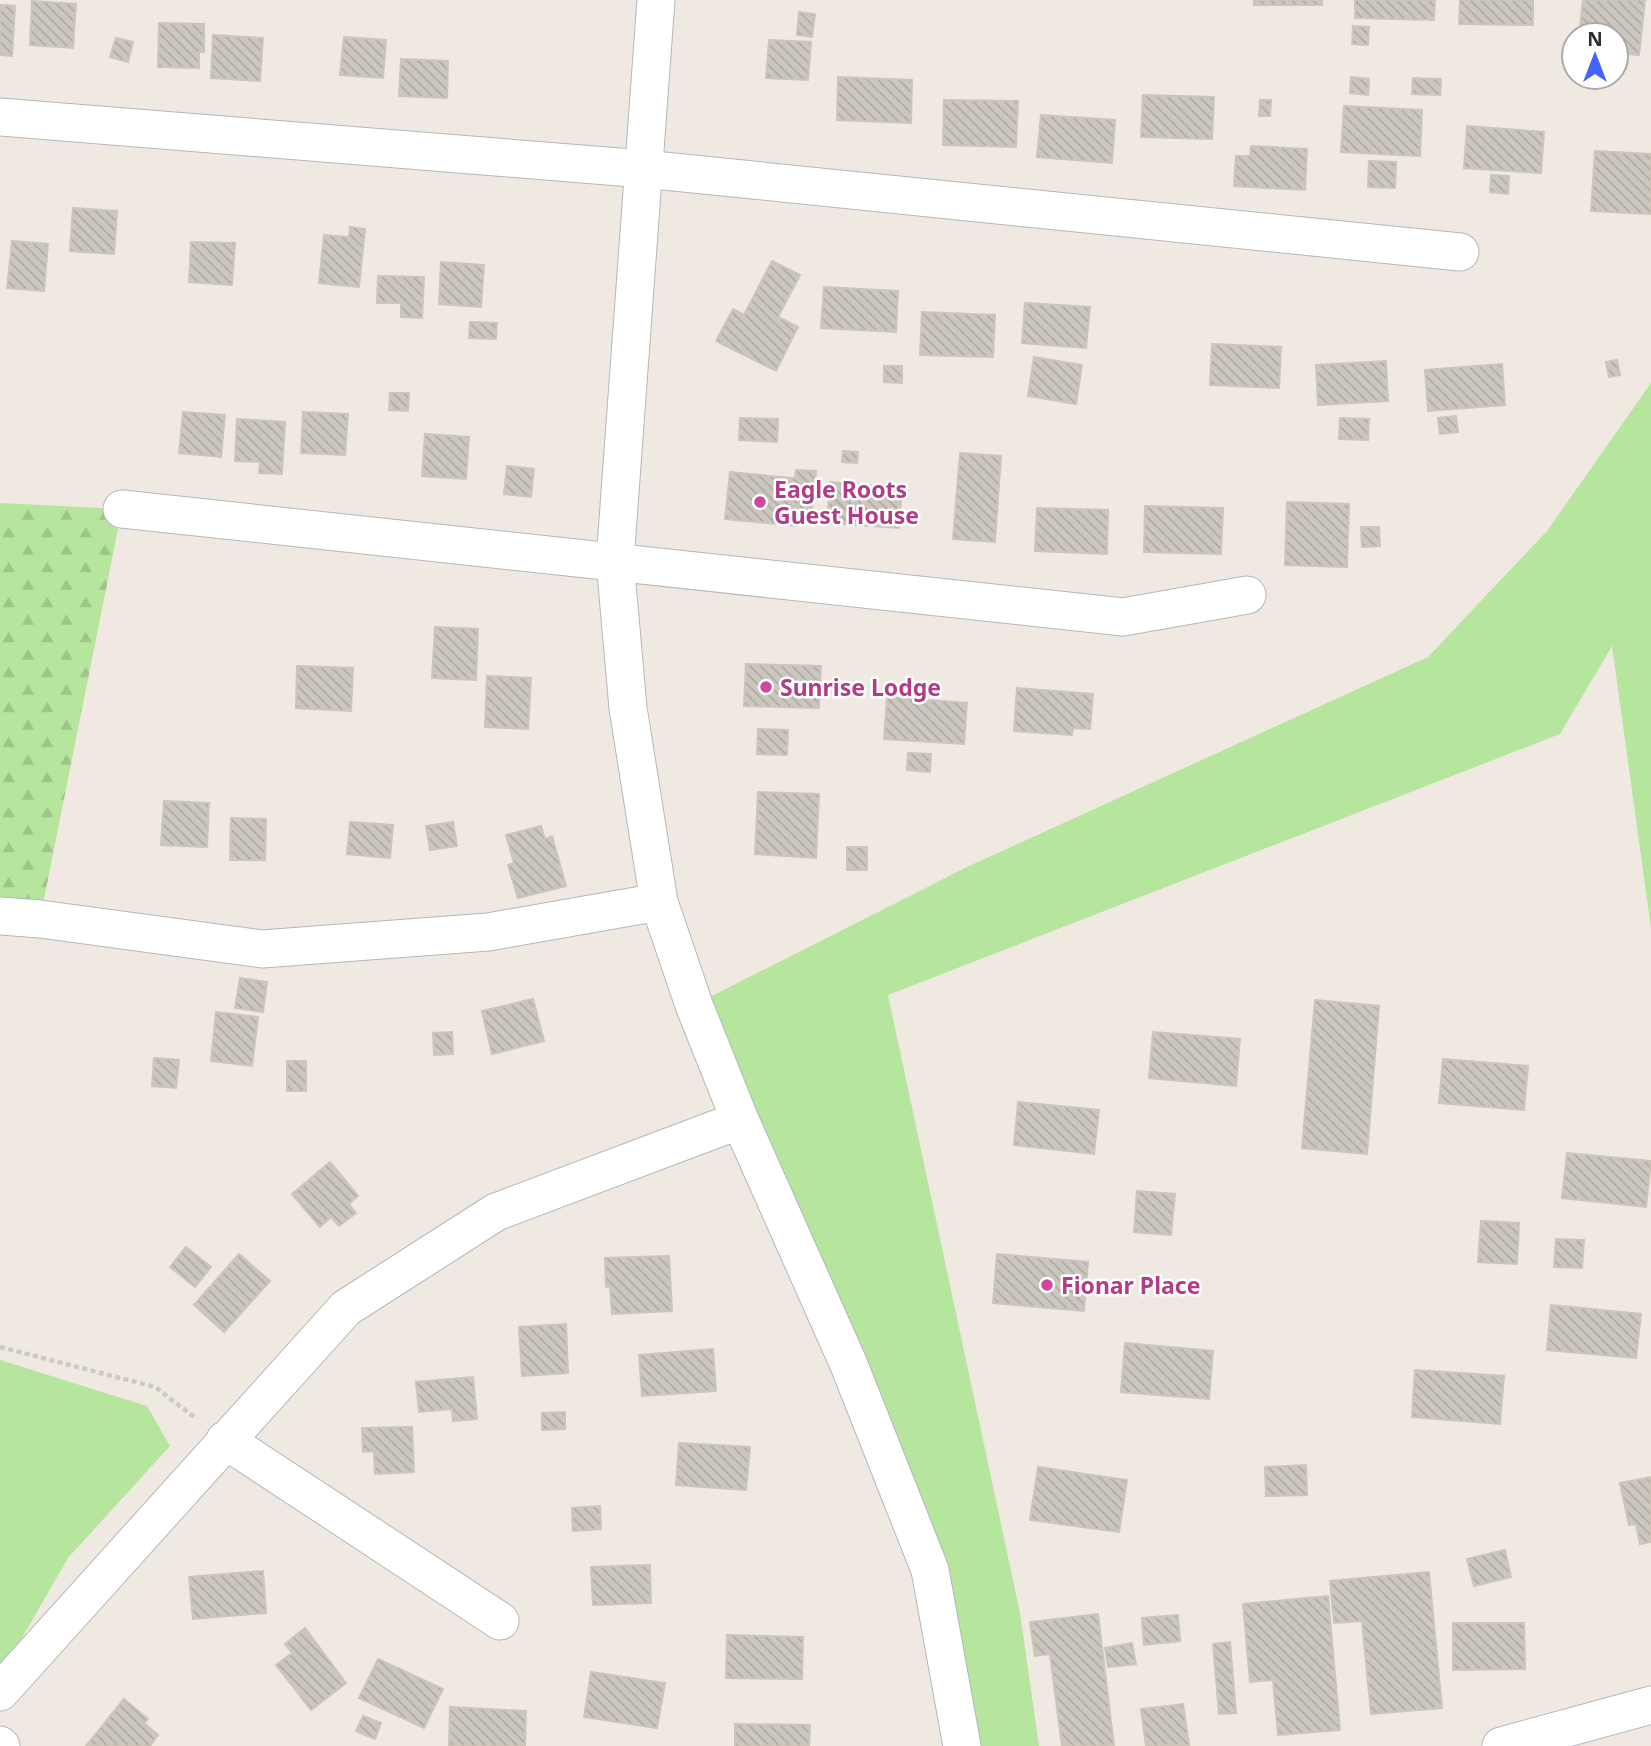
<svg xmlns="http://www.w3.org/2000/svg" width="1651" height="1746" viewBox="0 0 1651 1746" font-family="'Noto Sans',sans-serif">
	<defs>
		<pattern id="forest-firs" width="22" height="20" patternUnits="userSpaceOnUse" patternTransform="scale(1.75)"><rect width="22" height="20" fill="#b6e59e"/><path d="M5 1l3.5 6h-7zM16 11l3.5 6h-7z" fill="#9dc588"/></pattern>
		<pattern id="building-back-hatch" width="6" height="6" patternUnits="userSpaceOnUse" patternTransform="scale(1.75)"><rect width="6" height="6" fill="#cbc7bf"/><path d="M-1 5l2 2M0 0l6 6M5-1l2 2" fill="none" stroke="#afaba4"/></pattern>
	</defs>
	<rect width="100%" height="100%" fill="#efe9e1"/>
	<path fill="#b6e59e" d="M 1651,383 L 1651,928 L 1612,646 L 1560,734 L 888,995 L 1020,1613 L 1039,1746 L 962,1746 L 930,1570 L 694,1005 L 967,867 L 1428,657 L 1547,531 Z
		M 0,1360 L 147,1406 L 170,1446 L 68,1558 L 0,1676 Z"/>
	<path fill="url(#forest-firs)" d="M 0,503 L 122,509 L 40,919 L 0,916 Z"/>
	<path fill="url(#building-back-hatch)" stroke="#cbc5ba" stroke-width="2" d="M 1254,0 L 1322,0 L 1322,5 L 1254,5 Z
		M 1355,0 L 1435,0 L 1434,20 L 1355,18 Z
		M 1460,0 L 1533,0 L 1533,25 L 1459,24 Z
		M 1583,0 L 1645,0 L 1639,55 L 1616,53 L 1616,35 L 1579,35 Z
		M 32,1 L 76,4 L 73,48 L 30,45 Z
		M 0,5 L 15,6 L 12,56 L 0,55 Z
		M 799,12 L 815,14 L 812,37 L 797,35 Z
		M 159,23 L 204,24 L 204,52 L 199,52 L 199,68 L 158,67 Z
		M 1353,26 L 1369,27 L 1368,45 L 1352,44 Z
		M 213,35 L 263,38 L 260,81 L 211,78 Z
		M 344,37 L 386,40 L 383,78 L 340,75 Z
		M 116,38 L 133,42 L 128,62 L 110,57 Z
		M 769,40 L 811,42 L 808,80 L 766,78 Z
		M 401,59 L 448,61 L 447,98 L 399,96 Z
		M 838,77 L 912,80 L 911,123 L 837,120 Z
		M 1351,77 L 1369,79 L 1368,95 L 1350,93 Z
		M 1413,78 L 1441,79 L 1440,95 L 1412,94 Z
		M 1143,95 L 1214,97 L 1212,139 L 1141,137 Z
		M 944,100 L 1018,101 L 1016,147 L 943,145 Z
		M 1260,100 L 1271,100 L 1270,116 L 1259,116 Z
		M 1344,106 L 1422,110 L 1420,156 L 1341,152 Z
		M 1041,115 L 1115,120 L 1112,163 L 1037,157 Z
		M 1467,126 L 1544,132 L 1541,173 L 1464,168 Z
		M 1251,146 L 1307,149 L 1305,190 L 1234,186 L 1236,156 L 1250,156 Z
		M 1595,151 L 1651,154 L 1651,214 L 1591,211 Z
		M 1369,161 L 1396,162 L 1395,188 L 1368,187 Z
		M 1491,175 L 1509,176 L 1508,194 L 1490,192 Z
		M 73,208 L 117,211 L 114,254 L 70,251 Z
		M 350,227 L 365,229 L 359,287 L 319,283 L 324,235 L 349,237 Z
		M 12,241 L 48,244 L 44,291 L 7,288 Z
		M 191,242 L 235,243 L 232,285 L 189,282 Z
		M 772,261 L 800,275 L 778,317 L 798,327 L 776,371 L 716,341 L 733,309 L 744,315 Z
		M 441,262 L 484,265 L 481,307 L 439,304 Z
		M 378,276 L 424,277 L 422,318 L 401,317 L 401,303 L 377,303 Z
		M 824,287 L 898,291 L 896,332 L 821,328 Z
		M 1025,303 L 1090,307 L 1086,348 L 1022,343 Z
		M 922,312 L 995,315 L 993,357 L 920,355 Z
		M 470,322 L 497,323 L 496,339 L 469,338 Z
		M 1212,344 L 1281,347 L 1279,388 L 1210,385 Z
		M 1034,357 L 1082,365 L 1076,404 L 1028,396 Z
		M 1617,360 L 1620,375 L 1609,377 L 1606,362 Z
		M 1386,361 L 1388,401 L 1318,405 L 1316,365 Z
		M 1502,364 L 1505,405 L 1428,411 L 1425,370 Z
		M 884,366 L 902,366 L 902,383 L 884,382 Z
		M 390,393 L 409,393 L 408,411 L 389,410 Z
		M 183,412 L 225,415 L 221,457 L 179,453 Z
		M 303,412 L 348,414 L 345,455 L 301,453 Z
		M 1456,416 L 1458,432 L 1440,434 L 1438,418 Z
		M 740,418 L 778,419 L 777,442 L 739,440 Z
		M 1340,418 L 1369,419 L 1368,440 L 1339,439 Z
		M 237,419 L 285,422 L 282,474 L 259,473 L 260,462 L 235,461 Z
		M 425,434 L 469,437 L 466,479 L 422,476 Z
		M 843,451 L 858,452 L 857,463 L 842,462 Z
		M 960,453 L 1001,456 L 995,542 L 953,539 Z
		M 507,466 L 534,469 L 531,497 L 504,494 Z
		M 796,470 L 816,471 L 811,521 L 798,519 L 801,479 L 795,479 Z
		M 730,472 L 801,479 L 797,526 L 725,519 Z
		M 830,482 L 902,488 L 899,528 L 827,523 Z
		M 1287,502 L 1349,504 L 1347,567 L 1285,565 Z
		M 1145,506 L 1223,508 L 1221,554 L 1144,552 Z
		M 1037,508 L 1108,510 L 1107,554 L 1035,551 Z
		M 1361,527 L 1379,527 L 1380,546 L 1362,547 Z
		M 435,627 L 478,629 L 476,680 L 432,678 Z
		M 746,664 L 821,666 L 819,708 L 744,706 Z
		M 297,666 L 353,668 L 351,711 L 296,708 Z
		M 487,676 L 531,678 L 528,729 L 485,727 Z
		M 1017,688 L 1093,694 L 1090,729 L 1073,728 L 1072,735 L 1014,731 Z
		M 887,697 L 967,703 L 964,744 L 884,739 Z
		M 758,729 L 788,730 L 787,755 L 757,754 Z
		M 908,753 L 931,754 L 930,772 L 907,770 Z
		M 758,792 L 819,794 L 816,858 L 755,854 Z
		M 164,801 L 209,803 L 207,847 L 161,845 Z
		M 231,818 L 266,819 L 265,860 L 230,860 Z
		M 350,822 L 393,825 L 390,858 L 347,854 Z
		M 453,822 L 457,846 L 430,850 L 426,826 Z
		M 541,826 L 545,839 L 552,836 L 566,886 L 518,898 L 508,865 L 514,863 L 506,835 Z
		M 847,847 L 867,847 L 867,870 L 847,870 Z
		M 240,978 L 267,982 L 263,1012 L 235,1008 Z
		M 533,999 L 544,1041 L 492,1054 L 482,1011 Z
		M 1315,1000 L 1379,1006 L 1367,1154 L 1302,1148 Z
		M 216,1012 L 258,1017 L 252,1066 L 211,1061 Z
		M 452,1032 L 453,1054 L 434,1055 L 433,1033 Z
		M 1153,1032 L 1240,1039 L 1236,1086 L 1149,1078 Z
		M 154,1058 L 179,1060 L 176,1088 L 152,1086 Z
		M 1443,1059 L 1528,1066 L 1524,1110 L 1439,1103 Z
		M 287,1061 L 306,1061 L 306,1091 L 287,1091 Z
		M 1018,1102 L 1099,1110 L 1094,1154 L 1014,1145 Z
		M 1567,1153 L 1651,1161 L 1646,1207 L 1562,1198 Z
		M 330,1162 L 358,1196 L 349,1204 L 356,1213 L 339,1226 L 331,1217 L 320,1227 L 292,1194 Z
		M 1137,1191 L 1175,1194 L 1171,1235 L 1134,1232 Z
		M 1481,1221 L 1519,1223 L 1517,1264 L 1478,1262 Z
		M 1556,1239 L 1584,1240 L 1582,1268 L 1554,1267 Z
		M 186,1247 L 211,1267 L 195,1287 L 170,1267 Z
		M 239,1254 L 270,1281 L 224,1332 L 194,1305 Z
		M 997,1254 L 1088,1262 L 1084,1311 L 993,1303 Z
		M 669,1256 L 672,1311 L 612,1314 L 610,1286 L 606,1287 L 605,1258 Z
		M 1551,1305 L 1641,1314 L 1636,1358 L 1547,1350 Z
		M 566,1324 L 568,1373 L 522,1376 L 519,1327 Z
		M 1125,1343 L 1213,1351 L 1209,1399 L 1121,1392 Z
		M 713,1349 L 716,1391 L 642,1396 L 639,1355 Z
		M 1415,1370 L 1504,1376 L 1500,1424 L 1412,1417 Z
		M 473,1377 L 477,1419 L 453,1421 L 452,1409 L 419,1412 L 416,1382 Z
		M 565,1412 L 565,1429 L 542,1430 L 542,1413 Z
		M 412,1427 L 414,1472 L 375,1474 L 374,1451 L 363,1452 L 362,1428 Z
		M 679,1443 L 750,1447 L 746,1490 L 676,1485 Z
		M 1306,1465 L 1307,1495 L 1266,1496 L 1265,1467 Z
		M 1038,1467 L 1127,1480 L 1119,1532 L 1030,1520 Z
		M 1651,1477 L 1651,1542 L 1640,1544 L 1636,1524 L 1629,1525 L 1620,1483 Z
		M 600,1506 L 601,1529 L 573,1531 L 572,1508 Z
		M 1505,1550 L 1511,1577 L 1474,1586 L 1467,1559 Z
		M 650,1565 L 651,1603 L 593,1605 L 591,1567 Z
		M 263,1571 L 266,1613 L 193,1619 L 189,1577 Z
		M 1429,1572 L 1442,1708 L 1371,1714 L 1362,1621 L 1334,1623 L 1330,1581 Z
		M 1328,1596 L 1340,1730 L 1278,1735 L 1273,1680 L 1250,1682 L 1243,1604 Z
		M 1098,1614 L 1114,1746 L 1062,1746 L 1050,1654 L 1035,1656 L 1030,1622 Z
		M 1178,1615 L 1180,1641 L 1144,1645 L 1142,1618 Z
		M 1453,1623 L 1524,1623 L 1525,1669 L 1453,1670 Z
		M 305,1628 L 346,1683 L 311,1710 L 276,1665 L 292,1653 L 285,1644 Z
		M 727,1635 L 803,1637 L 802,1679 L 726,1678 Z
		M 1230,1642 L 1236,1713 L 1219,1714 L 1213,1644 Z
		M 1132,1643 L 1136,1664 L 1108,1667 L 1105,1648 Z
		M 378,1659 L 443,1689 L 424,1728 L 359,1698 Z
		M 591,1672 L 665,1683 L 657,1728 L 584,1717 Z
		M 124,1699 L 148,1719 L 144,1723 L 158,1735 L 150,1746 L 86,1746 Z
		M 1183,1704 L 1189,1745 L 1146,1746 L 1141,1709 Z
		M 450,1707 L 526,1711 L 525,1746 L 449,1746 Z
		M 363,1716 L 381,1723 L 375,1739 L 356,1731 Z
		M 735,1724 L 810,1725 L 809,1746 L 735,1746 Z"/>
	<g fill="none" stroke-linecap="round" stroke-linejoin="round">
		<defs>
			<path id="street" d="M 656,0 L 615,561 L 628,708 L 659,902 L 694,1005 L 740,1120 L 849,1365 L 930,1570 L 962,1746
				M 0,117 L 644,169 L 1460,252
				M 122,509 L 1123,617 L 1247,595
				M 0,916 L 40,919 L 262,949 L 488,932 L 659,902
				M 225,1440 L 500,1621
				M 0,1692 L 346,1308 L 496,1212 L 740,1120
				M 0,1745 L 1,1746
				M 1501,1746 L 1651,1705"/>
		</defs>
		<use href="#street" stroke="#b4b7c1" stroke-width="39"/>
		<path stroke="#c9c9c9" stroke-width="4.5" stroke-dasharray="5 3.5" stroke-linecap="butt" d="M 0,1347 L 155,1387 L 197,1419"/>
		<use href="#street" stroke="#fff" stroke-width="37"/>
	</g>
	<g fill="#d1479c" stroke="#fff" stroke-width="2.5">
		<circle cx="760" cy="502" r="7"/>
		<circle cx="766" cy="687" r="7"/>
		<circle cx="1047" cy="1285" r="7"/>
	</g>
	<g text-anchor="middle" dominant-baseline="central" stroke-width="5" stroke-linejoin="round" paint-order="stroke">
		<g font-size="23" font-weight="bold" fill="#b23c85" stroke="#fff" text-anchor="start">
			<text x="774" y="489">Eagle Roots<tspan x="774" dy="26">Guest House</tspan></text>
			<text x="780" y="687">Sunrise Lodge</text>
			<text x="1061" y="1285">Fionar Place</text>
		</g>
	</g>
	<g transform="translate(1595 56)"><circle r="33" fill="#ffffff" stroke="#ababab" stroke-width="2"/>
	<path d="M0-5L12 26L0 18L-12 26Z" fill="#4264fb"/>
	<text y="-10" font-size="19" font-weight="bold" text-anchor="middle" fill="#2e2e2e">N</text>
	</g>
</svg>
